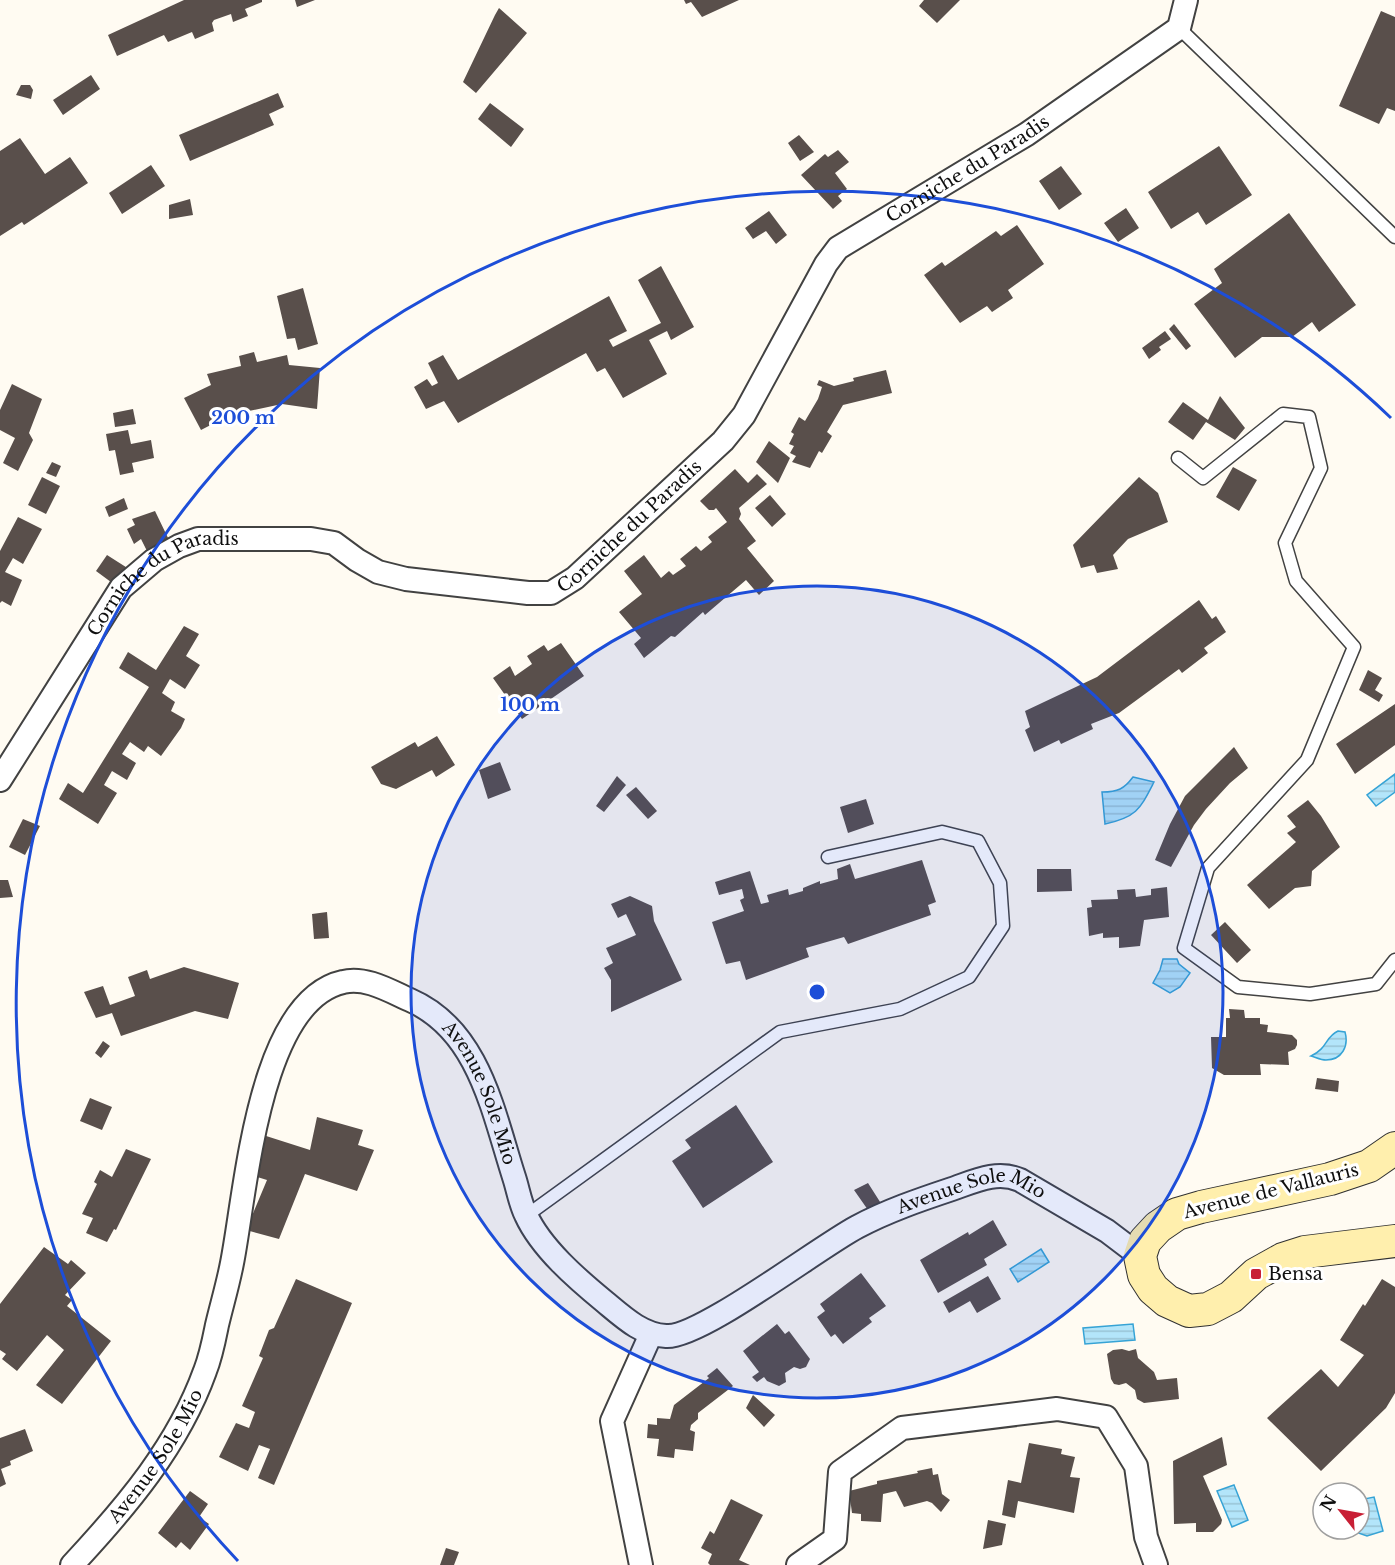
<svg xmlns="http://www.w3.org/2000/svg" width="1395" height="1565" viewBox="0 0 1395 1565" font-family="'Libre Baskerville',serif">
	<defs>
		<pattern id="water-rules" width="6" height="5" patternUnits="userSpaceOnUse" patternTransform="scale(1.5)"><rect width="6" height="5" fill="#b3e5fa"/><path d="M0 2.5h6" fill="none" stroke="#99c3d5"/></pattern>
	</defs>
	<rect width="100%" height="100%" fill="#fffbf2"/>
	<path fill="url(#water-rules)" stroke="#36a3d5" stroke-width="1.5" d="M 1395,774 L 1395,792 L 1376,806 L 1367,795 Z
		M 1133,777 L 1154,782 C 1140,809 1137,817 1105,824 L 1102,792 C 1118,792 1124,789 1133,777 Z
		M 1163,959 L 1177,959 L 1179,964 L 1190,973 L 1180,987 L 1170,993 L 1153,983 L 1160,970 Z
		M 1338,1031 L 1345,1032 C 1349,1046 1342,1060 1326,1060 C 1321,1060 1315,1057 1311,1056 C 1328,1048 1325,1037 1338,1031 Z
		M 1041,1249 L 1049,1262 L 1018,1282 L 1010,1269 Z
		M 1133,1324 L 1135,1340 L 1085,1344 L 1083,1328 Z
		M 1234,1485 L 1248,1520 L 1232,1527 L 1217,1491 Z
		M 1374,1497 L 1383,1531 L 1367,1536 L 1347,1529 L 1359,1529 L 1359,1500 Z"/>
	<path fill="#594f4b" d="M 184,0 L 262,0 L 262,2 L 245,9 L 248,16 L 233,22 L 231,14 L 214,20 L 212,23 L 214,31 L 195,39 L 192,32 L 168,42 L 164,35 L 117,56 L 108,35 Z
		M 295,0 L 315,0 L 297,7 Z
		M 684,0 L 739,0 L 702,17 L 691,2 L 686,4 Z
		M 924,0 L 960,0 L 937,23 L 919,6 Z
		M 499,8 L 527,33 L 476,93 L 463,82 L 495,15 Z
		M 1381,11 L 1395,17 L 1395,111 L 1387,108 L 1379,124 L 1339,106 Z
		M 91,75 L 100,89 L 63,115 L 53,100 Z
		M 21,85 L 30,85 L 33,90 L 31,99 L 16,95 Z
		M 278,93 L 284,107 L 269,114 L 274,125 L 190,161 L 179,135 Z
		M 490,103 L 524,129 L 511,147 L 478,119 Z
		M 799,135 L 814,152 L 800,161 L 788,143 Z
		M 20,138 L 45,174 L 70,157 L 88,183 L 24,225 L 22,222 L 0,236 L 0,151 Z
		M 1219,146 L 1252,195 L 1206,225 L 1198,212 L 1171,229 L 1148,192 Z
		M 838,150 L 849,162 L 835,173 L 847,189 L 838,196 L 842,201 L 833,209 L 801,175 L 825,154 L 828,157 Z
		M 151,165 L 165,186 L 122,214 L 109,193 Z
		M 1061,166 L 1082,194 L 1059,210 L 1039,181 Z
		M 190,199 L 193,215 L 169,219 L 169,205 Z
		M 1126,208 L 1139,228 L 1118,242 L 1104,223 Z
		M 769,211 L 787,235 L 776,244 L 766,231 L 753,239 L 745,228 Z
		M 1289,213 L 1356,305 L 1319,332 L 1312,322 L 1292,337 L 1262,337 L 1235,358 L 1194,304 L 1222,283 L 1214,269 Z
		M 1017,225 L 1044,264 L 1008,290 L 1013,298 L 992,312 L 987,306 L 960,323 L 924,275 L 942,262 L 945,266 L 996,231 L 1001,236 Z
		M 661,266 L 694,327 L 671,340 L 667,331 L 649,340 L 667,374 L 623,398 L 605,368 L 597,372 L 586,353 L 458,423 L 444,401 L 426,409 L 414,387 L 427,379 L 432,386 L 438,383 L 428,363 L 443,355 L 458,380 L 609,296 L 627,331 L 609,340 L 613,347 L 661,323 L 638,280 Z
		M 303,288 L 318,344 L 298,350 L 295,338 L 287,339 L 277,296 Z
		M 1174,324 L 1191,346 L 1186,350 L 1169,329 Z
		M 1165,331 L 1171,339 L 1159,347 L 1161,350 L 1149,359 L 1142,348 Z
		M 254,352 L 257,362 L 287,355 L 289,365 L 320,368 L 317,409 L 282,404 L 230,415 L 201,430 L 184,398 L 211,385 L 207,374 L 241,366 L 239,356 Z
		M 886,370 L 892,393 L 843,405 L 827,432 L 832,436 L 822,453 L 819,451 L 810,468 L 792,462 L 796,456 L 790,453 L 794,446 L 789,444 L 794,434 L 791,432 L 799,417 L 805,421 L 818,399 L 822,387 L 817,385 L 819,380 L 834,386 L 854,381 L 853,378 Z
		M 12,384 L 42,399 L 29,433 L 33,440 L 18,471 L 3,463 L 15,438 L 0,430 L 0,410 Z
		M 1220,396 L 1245,428 L 1235,440 L 1206,422 L 1193,440 L 1168,422 L 1183,402 L 1208,420 Z
		M 133,409 L 136,424 L 115,427 L 113,413 Z
		M 128,430 L 131,444 L 151,440 L 154,458 L 132,463 L 134,472 L 120,475 L 115,450 L 109,451 L 106,434 Z
		M 769,441 L 790,458 L 778,483 L 756,462 Z
		M 52,462 L 61,466 L 56,477 L 46,473 Z
		M 1233,467 L 1257,480 L 1239,511 L 1216,497 Z
		M 735,469 L 748,483 L 757,474 L 767,484 L 739,508 L 741,514 L 739,519 L 756,541 L 747,548 L 774,581 L 759,595 L 746,580 L 705,615 L 703,612 L 675,637 L 671,636 L 644,658 L 634,644 L 641,638 L 619,612 L 642,594 L 624,571 L 644,555 L 661,578 L 669,571 L 673,575 L 686,566 L 680,559 L 696,546 L 701,551 L 712,542 L 708,537 L 727,522 L 716,508 L 714,510 L 709,510 L 700,501 Z
		M 42,477 L 60,486 L 46,514 L 28,505 Z
		M 1139,477 L 1158,493 L 1168,522 L 1128,539 L 1113,555 L 1118,569 L 1097,573 L 1094,565 L 1081,568 L 1073,545 Z
		M 770,495 L 786,514 L 772,527 L 755,508 Z
		M 124,498 L 128,509 L 109,517 L 105,507 Z
		M 155,511 L 169,540 L 147,551 L 141,539 L 134,544 L 127,529 L 135,525 L 132,519 Z
		M 18,517 L 42,529 L 23,564 L 13,558 L 5,572 L 22,580 L 11,606 L 2,601 L 0,603 L 0,551 Z
		M 107,555 L 129,569 L 115,585 L 96,571 Z
		M 1199,600 L 1212,619 L 1216,616 L 1226,632 L 1204,648 L 1208,653 L 1182,673 L 1179,669 L 1119,713 L 1091,724 L 1093,729 L 1061,744 L 1059,740 L 1034,752 L 1025,730 L 1030,727 L 1025,711 L 1097,677 Z
		M 184,626 L 199,634 L 186,656 L 200,665 L 185,689 L 170,679 L 162,693 L 175,702 L 171,711 L 185,719 L 181,728 L 161,756 L 148,746 L 144,752 L 130,742 L 122,754 L 136,763 L 127,780 L 112,771 L 104,785 L 117,793 L 98,824 L 59,799 L 68,783 L 83,793 L 149,687 L 119,668 L 128,652 L 156,670 Z
		M 561,643 L 584,676 L 522,719 L 493,678 L 510,666 L 515,676 L 532,664 L 527,656 L 544,645 L 548,651 Z
		M 1368,670 L 1382,678 L 1375,690 L 1383,695 L 1379,702 L 1359,690 Z
		M 1395,704 L 1395,745 L 1355,774 L 1336,744 Z
		M 437,736 L 455,765 L 436,777 L 432,770 L 396,789 L 381,784 L 371,767 L 415,742 L 418,747 Z
		M 1234,747 L 1248,768 L 1230,783 L 1206,809 L 1194,825 L 1171,867 L 1155,860 L 1170,824 L 1185,796 Z
		M 500,762 L 511,790 L 488,799 L 479,770 Z
		M 617,776 L 626,785 L 604,812 L 596,806 Z
		M 636,787 L 657,811 L 648,819 L 626,795 Z
		M 866,799 L 874,824 L 848,833 L 840,807 Z
		M 1308,800 L 1321,816 L 1340,847 L 1312,871 L 1311,886 L 1295,888 L 1269,909 L 1247,885 L 1296,842 L 1287,833 L 1296,827 L 1287,816 Z
		M 23,819 L 40,826 L 25,855 L 9,847 Z
		M 922,860 L 936,902 L 928,905 L 931,915 L 848,944 L 844,937 L 806,948 L 809,957 L 746,980 L 740,961 L 726,964 L 712,922 L 744,911 L 740,900 L 744,898 L 742,889 L 719,895 L 715,882 L 750,871 L 761,904 L 769,902 L 767,895 L 788,889 L 789,895 L 803,891 L 803,888 L 820,881 L 820,884 L 838,879 L 837,869 L 850,864 L 855,879 Z
		M 1037,869 L 1071,869 L 1072,891 L 1037,892 Z
		M 0,880 L 8,880 L 13,897 L 0,898 Z
		M 1167,887 L 1169,917 L 1144,920 L 1140,946 L 1119,948 L 1119,937 L 1103,938 L 1103,933 L 1089,936 L 1087,908 L 1092,907 L 1091,900 L 1118,899 L 1117,890 L 1135,889 L 1136,897 L 1151,895 L 1151,889 Z
		M 630,896 L 652,906 L 654,921 L 682,980 L 611,1012 L 611,980 L 604,968 L 613,963 L 606,948 L 636,935 L 626,914 L 618,918 L 611,904 Z
		M 327,912 L 329,938 L 314,939 L 312,914 Z
		M 1225,922 L 1251,950 L 1237,963 L 1211,935 Z
		M 184,967 L 239,983 L 228,1019 L 195,1011 L 121,1036 L 112,1013 L 96,1018 L 84,992 L 103,986 L 110,1005 L 135,996 L 128,977 L 147,970 L 150,979 Z
		M 1229,1009 L 1244,1010 L 1245,1018 L 1260,1018 L 1260,1024 L 1268,1025 L 1267,1032 L 1292,1035 L 1297,1040 L 1297,1045 L 1295,1049 L 1288,1052 L 1289,1065 L 1260,1064 L 1261,1075 L 1224,1075 L 1212,1068 L 1211,1037 L 1226,1037 L 1226,1018 L 1230,1018 Z
		M 103,1041 L 110,1046 L 101,1058 L 95,1053 Z
		M 1317,1078 L 1339,1081 L 1338,1092 L 1315,1089 Z
		M 90,1098 L 112,1107 L 102,1130 L 80,1121 Z
		M 736,1105 L 773,1162 L 703,1208 L 672,1161 L 691,1148 L 685,1140 Z
		M 317,1117 L 363,1130 L 358,1145 L 374,1150 L 357,1191 L 305,1174 L 279,1239 L 246,1230 L 267,1180 L 254,1176 L 263,1135 L 310,1150 Z
		M 126,1149 L 151,1159 L 116,1230 L 114,1229 L 107,1242 L 86,1233 L 93,1218 L 82,1214 L 97,1184 L 94,1182 L 100,1170 L 112,1177 Z
		M 868,1183 L 882,1205 L 868,1210 L 854,1190 Z
		M 993,1220 L 1007,1245 L 984,1259 L 987,1265 L 938,1293 L 920,1260 L 968,1232 L 969,1235 Z
		M 44,1247 L 68,1264 L 71,1260 L 86,1273 L 65,1295 L 72,1300 L 67,1306 L 111,1341 L 62,1404 L 36,1385 L 64,1350 L 47,1335 L 17,1371 L 2,1359 L 6,1354 L 0,1350 L 0,1304 Z
		M 861,1273 L 886,1306 L 869,1318 L 872,1322 L 843,1344 L 835,1334 L 831,1337 L 817,1317 L 825,1311 L 820,1304 Z
		M 988,1276 L 1001,1299 L 977,1313 L 970,1301 L 949,1313 L 943,1302 Z
		M 296,1279 L 352,1303 L 274,1485 L 258,1478 L 270,1449 L 259,1445 L 248,1471 L 219,1457 L 236,1423 L 249,1428 L 255,1412 L 242,1406 L 263,1358 L 259,1356 L 269,1330 L 274,1328 Z
		M 1382,1279 L 1395,1287 L 1395,1393 L 1386,1408 L 1321,1471 L 1267,1418 L 1321,1369 L 1338,1387 L 1364,1355 L 1340,1340 L 1363,1304 L 1365,1306 Z
		M 777,1324 L 785,1334 L 789,1331 L 810,1359 L 806,1367 L 800,1369 L 794,1367 L 785,1373 L 786,1382 L 779,1386 L 767,1381 L 764,1377 L 757,1382 L 752,1377 L 759,1372 L 743,1351 Z
		M 1122,1349 L 1129,1351 L 1136,1349 L 1138,1358 L 1154,1372 L 1157,1380 L 1177,1378 L 1179,1399 L 1144,1403 L 1137,1399 L 1135,1390 L 1126,1383 L 1119,1385 L 1114,1384 L 1111,1379 L 1107,1354 L 1113,1350 Z
		M 717,1368 L 733,1386 L 698,1413 L 698,1419 L 691,1425 L 690,1430 L 695,1432 L 693,1451 L 675,1449 L 674,1458 L 657,1456 L 659,1439 L 647,1438 L 648,1424 L 657,1425 L 657,1418 L 670,1419 L 674,1405 L 709,1378 L 707,1376 Z
		M 753,1395 L 775,1415 L 764,1427 L 746,1408 Z
		M 25,1429 L 33,1451 L 10,1461 L 11,1465 L 1,1469 L 6,1484 L 0,1487 L 0,1438 Z
		M 1222,1437 L 1227,1465 L 1203,1476 L 1222,1520 L 1221,1524 L 1213,1532 L 1196,1532 L 1196,1523 L 1174,1524 L 1173,1461 Z
		M 1029,1443 L 1062,1449 L 1061,1454 L 1075,1457 L 1070,1477 L 1080,1478 L 1074,1513 L 1018,1501 L 1015,1518 L 1002,1515 L 1008,1480 L 1021,1483 Z
		M 932,1468 L 933,1475 L 938,1474 L 942,1494 L 950,1500 L 941,1512 L 932,1503 L 927,1501 L 904,1507 L 896,1491 L 883,1494 L 881,1522 L 861,1521 L 861,1514 L 852,1513 L 849,1491 L 877,1484 L 877,1481 L 918,1473 L 917,1471 Z
		M 190,1491 L 208,1504 L 199,1517 L 209,1524 L 190,1550 L 181,1542 L 176,1548 L 158,1533 Z
		M 731,1499 L 763,1515 L 739,1560 L 750,1565 L 710,1565 L 708,1563 L 712,1554 L 701,1548 L 710,1531 L 714,1534 Z
		M 988,1520 L 1006,1524 L 1002,1545 L 983,1549 Z
		M 446,1548 L 459,1552 L 454,1565 L 440,1565 Z"/>
	<g fill="none" stroke-linecap="round" stroke-linejoin="round">
		<defs>
			<path id="lane" d="M 1179,28 L 1395,237
				M 1178,458 L 1203,478 L 1283,414 L 1309,417 L 1321,468 L 1285,543 L 1296,581 L 1354,647 L 1307,760 L 1208,868 L 1184,948 L 1238,987 L 1310,994 L 1376,984 L 1395,960
				M 526,1216 L 780,1032 L 900,1009 L 969,977 L 1003,926 L 1000,883 L 978,841 L 942,832 L 828,857"/>
			<g id="street">
				<path id="s1" d="M 0,780 L 121,588 L 154,560 L 179,546 L 198,539 L 311,539 L 334,543 L 357,560 L 378,572 L 406,579 L 528,593 L 551,593 L 575,578 L 723,441 L 744,415 L 826,264 L 838,248 L 1027,134 L 1179,28 L 1186,0"/>
				<path id="s2" d="M 72,1565 C 126,1507 178,1446 205,1371 C 211,1356 214,1340 217,1325 C 222,1304 228,1284 232,1263 C 246,1193 258,1001 343,982 C 365,976 390,991 410,1000 C 479,1030 493,1112 514,1177 C 518,1189 520,1203 526,1215 C 541,1248 577,1279 605,1302 C 623,1317 642,1335 666,1336 C 699,1339 819,1247 857,1227 C 887,1211 919,1200 952,1189 C 975,1181 997,1170 1020,1180 L 1107,1231 L 1140,1256"/>
				<path d="M 641,1565 L 612,1421 L 651,1334"/>
				<path d="M 798,1565 L 835,1539 L 840,1472 L 902,1428 L 1057,1409 L 1106,1417 L 1136,1466 L 1146,1537 L 1156,1565"/>
			</g>
			<path id="secondary" d="M 1395,1148 L 1369,1166 L 1330,1179 L 1201,1207 L 1177,1214 L 1158,1227 L 1145,1241 L 1140,1256 L 1144,1275 L 1153,1289 L 1167,1301 L 1189,1311 L 1208,1309 L 1231,1297 L 1256,1274 L 1283,1259 L 1305,1252 L 1395,1241"/>
		</defs>
		<use href="#lane" stroke="#424242" stroke-width="15"/>
		<use href="#street" stroke="#424242" stroke-width="26"/>
		<use href="#secondary" stroke="#313131" stroke-width="34"/>
		<use href="#lane" stroke="#fff" stroke-width="12"/>
		<use href="#street" stroke="#fff" stroke-width="22"/>
		<use href="#secondary" stroke="#ffefad" stroke-width="32"/>
	</g>
	<circle cx="817" cy="992" r="406" fill="#1d4ed8" fill-opacity=".12"/>
	<g fill="none" stroke="#1d4ed8" stroke-width="3">
		<circle cx="817" cy="992" r="406"/>
		<path d="M238 1561A812 812 0 0 1 1391 418"/>
	</g>
	<rect fill="#c81f35" stroke="#fff" stroke-width="2" x="1250" y="1268" width="12" height="12" rx="3"/>
	<g text-anchor="middle" dominant-baseline="central" stroke-width="6" stroke-linejoin="round" paint-order="stroke">
		<g font-size="18" fill="#0f0f0f" stroke="#fff">
			<text stroke="none"><textPath href="#s1" startOffset="1290">Corniche du Paradis</textPath></text>
			<text stroke="none"><textPath href="#s1" startOffset="786">Corniche du Paradis</textPath></text>
			<text stroke="none"><textPath href="#s1" startOffset="266">Corniche du Paradis</textPath></text>
			<text stroke="none"><textPath href="#s2" startOffset="856">Avenue Sole Mio</textPath></text>
			<text transform="translate(1271 1191) rotate(-14)">Avenue de Vallauris</text>
			<text stroke="none"><textPath href="#s2" startOffset="1521">Avenue Sole Mio</textPath></text>
			<text stroke="none"><textPath href="#s2" startOffset="138">Avenue Sole Mio</textPath></text>
		</g>
		<g font-size="18" fill="#0f0f0f" stroke="#fff" text-anchor="start">
			<text x="1268" y="1274">Bensa</text>
		</g>
	</g>
	<circle cx="817" cy="992" r="9" fill="#1d4ed8" stroke="#fff" stroke-width="3"/>
	<g font-size="18" text-anchor="middle" font-weight="bold" fill="#1d4ed8" stroke="#fff" stroke-width="6" stroke-linejoin="round" paint-order="stroke">
		<text x="243" y="424">200 m</text>
		<text x="530" y="711">100 m</text>
	</g>
	<g transform="translate(1341 1511) rotate(301)"><circle r="28" fill="#ffffff" stroke="#9f9f9f" stroke-width="1.5"/>
	<path d="M0-4.5L10 22L0 15L-10 22Z" fill="#c81f35"/>
	<text y="-9" font-size="16" font-weight="bold" text-anchor="middle" fill="#0f0f0f">N</text>
	</g>
</svg>
